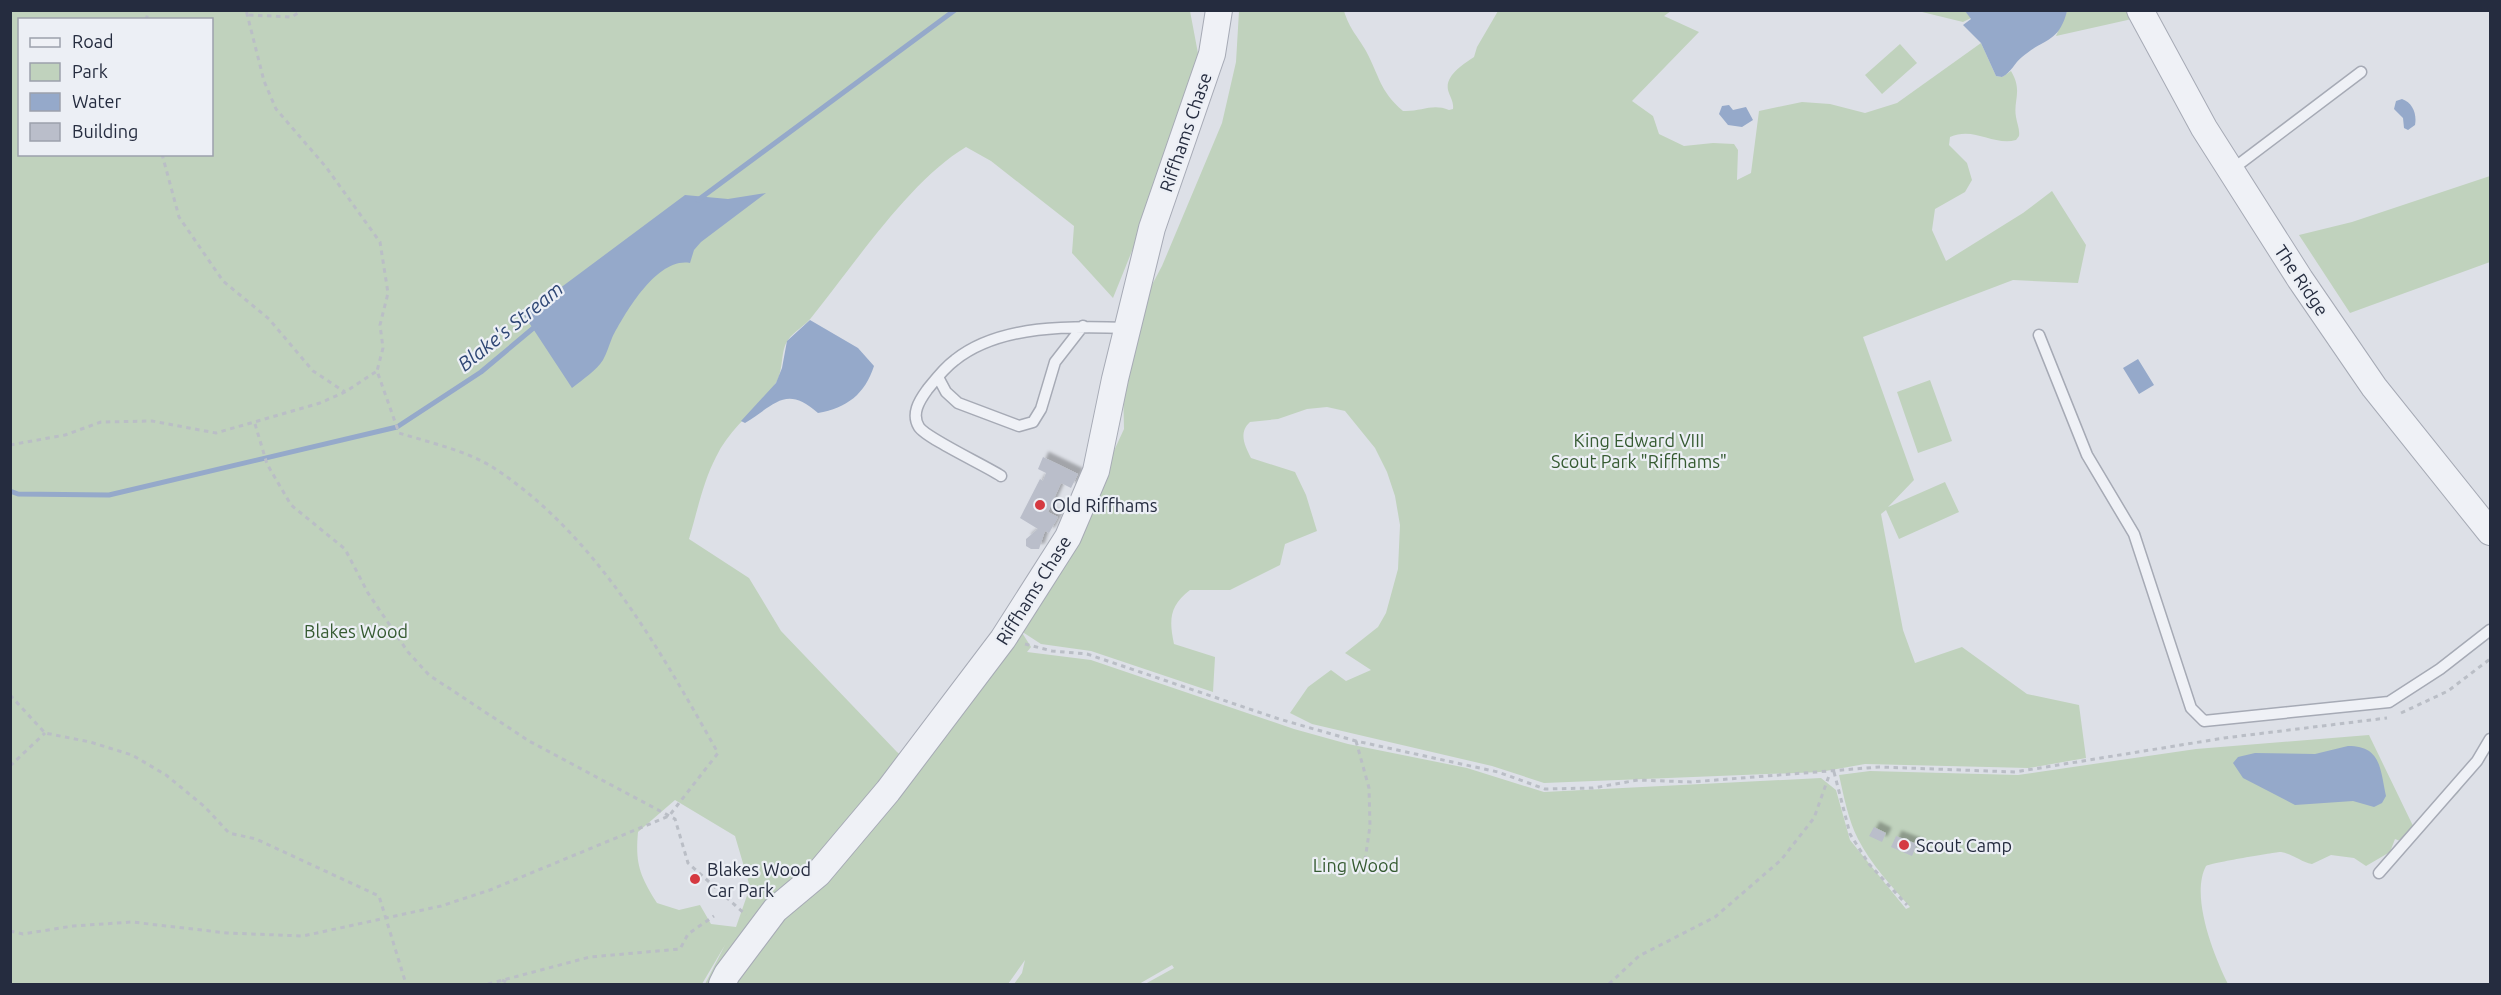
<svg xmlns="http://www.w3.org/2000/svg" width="2501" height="995" viewBox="0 0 2501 995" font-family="Ubuntu,sans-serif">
	<defs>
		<filter id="shadow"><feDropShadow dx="5.5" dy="-5.5" stdDeviation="1.5" flood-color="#0004"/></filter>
	</defs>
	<rect width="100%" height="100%" fill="#dde0e7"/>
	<path fill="#c0d2bd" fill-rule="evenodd" d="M 10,11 L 1190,11 L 1200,64 L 1200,82 L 1113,298 L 1072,253 L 1074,226 L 991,161 L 966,147 C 909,181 854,265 811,318 C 805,326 794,331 788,340 C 780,351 784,370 776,383 C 759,408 731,426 716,457 C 703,482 697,512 689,539 L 749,578 L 781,631 L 897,752 L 916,768 L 950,730 L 1019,629 L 1106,468 L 1124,429 L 1123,384 L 1146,296 L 1162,266 L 1222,123 L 1236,62 L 1239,11 L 1344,11 C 1350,30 1357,35 1366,51 C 1380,77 1379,90 1403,111 C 1421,112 1432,103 1449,110 L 1453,109 C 1454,102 1450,97 1448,90 C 1445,75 1464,64 1474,57 L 1477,47 L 1498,11 L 1671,11 L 1664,16 L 1699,32 L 1632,101 L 1653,116 L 1659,134 L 1684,146 L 1713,143 L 1734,144 L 1738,150 L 1737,180 L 1751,173 L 1759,111 L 1802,102 L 1830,104 L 1865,113 L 1897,103 L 1981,43 L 1996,76 L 2002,77 L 2011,71 C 2023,91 2013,100 2016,117 C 2017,124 2020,129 2019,136 L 2016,140 C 1993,146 1974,126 1950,137 L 1949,145 L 1967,163 L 1972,180 L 1965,192 L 1935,209 L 1932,230 L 1946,261 L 2023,213 L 2052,191 L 2086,245 L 2078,283 L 2013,280 L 1863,337 L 1914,480 L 1888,507 L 1945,482 L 1959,512 L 1899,539 L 1886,510 L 1881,514 L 1903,630 L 1915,663 L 1962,647 L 2027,694 L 2079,705 L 2086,758 L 2029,768 L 1865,764 L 1820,772 L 1544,783 L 1492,766 L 1312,724 L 1290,713 L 1308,687 L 1331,670 L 1346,681 L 1371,670 L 1345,653 L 1378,627 L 1386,613 L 1398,569 L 1400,525 L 1395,496 L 1387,472 L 1375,448 L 1345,411 L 1327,407 L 1307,409 L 1278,419 L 1250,422 C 1238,433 1245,446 1251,458 L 1295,472 L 1306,495 L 1317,531 L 1285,544 L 1280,565 L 1230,590 L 1190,590 C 1169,606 1169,620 1174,644 L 1215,657 L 1213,692 L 1091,651 L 1041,644 L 1021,631 L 1031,647 L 1027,652 L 1091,660 L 1294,729 L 1348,744 L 1467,768 L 1544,792 L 1821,778 L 1836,790 L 1850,840 L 1906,909 L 1910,907 C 1891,886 1871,864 1858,839 C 1848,819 1844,797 1839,775 L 1870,771 L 2018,775 L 2196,749 L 2369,735 L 2415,830 L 2466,781 L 2458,793 L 2411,838 L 2403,842 L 2395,839 L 2390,852 L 2366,866 L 2354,858 L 2331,855 L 2312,864 C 2301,862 2293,854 2281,852 C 2275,852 2211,863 2206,866 C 2190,896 2214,956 2228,984 L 1145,984 L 1174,968 L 1172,965 L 1139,984 L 1014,984 L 1022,973 L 1025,960 L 1008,984 L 705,984 L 725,945 L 702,984 L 11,984 ZM 20,20 L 212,20 L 212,154 L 20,154 ZM 675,800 L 735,836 L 750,887 L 736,927 L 711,924 L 700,905 L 679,910 L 657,903 C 640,876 635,864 638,832 Z
		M 1918,11 L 1965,11 L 1971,18 L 1963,22 Z
		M 2067,11 L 2126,11 L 2132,19 L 2056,36 Z
		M 1900,44 L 1917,63 L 1882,94 L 1865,75 Z
		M 2490,176 L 2490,262 L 2350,313 L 2299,235 L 2352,222 Z
		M 1930,380 L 1952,441 L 1918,453 L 1897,392 Z"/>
	<path fill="#95a9ca" d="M 1965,11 L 2067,11 C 2059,43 2044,38 2022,57 C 2014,63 2012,72 2002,77 L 1996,76 L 1981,43 L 1963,25 L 1971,19 Z
		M 2402,99 C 2413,103 2417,114 2415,125 L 2408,130 L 2404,128 L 2403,118 L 2394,109 L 2396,101 Z
		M 1729,105 L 1733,110 L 1746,107 L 1753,120 L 1742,127 L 1728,125 L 1719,114 L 1722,106 Z
		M 766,193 L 701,242 L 694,250 L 690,263 C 657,257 625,313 612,338 C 609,345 607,353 603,360 C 596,371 583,379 572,388 L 524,315 L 685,195 L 728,199 Z
		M 810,320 L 858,348 L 874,366 C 865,394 847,408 818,413 C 786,385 776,404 745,423 L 741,421 L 776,383 L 782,368 L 787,341 Z
		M 2138,359 L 2154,385 L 2139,394 L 2123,368 Z
		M 2348,746 C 2381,746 2380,768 2386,796 L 2382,803 L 2374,807 L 2353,801 L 2295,805 L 2243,778 L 2233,763 L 2238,757 L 2255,753 L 2315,754 Z"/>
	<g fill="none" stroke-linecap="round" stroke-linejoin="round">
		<path stroke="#95a9ca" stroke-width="5" d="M 698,200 L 955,10
			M 10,491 L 18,494 L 109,495 L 397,427 L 481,372 L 537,325"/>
	</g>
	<path fill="#babeca" filter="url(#shadow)" d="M 1043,457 L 1078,474 L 1071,488 L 1061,483 L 1048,512 L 1058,517 L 1049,533 L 1045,531 L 1039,549 L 1031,549 L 1026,546 L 1026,539 L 1038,529 L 1020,518 L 1040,479 L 1043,481 L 1046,473 L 1038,469 Z
		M 1874,827 L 1886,833 L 1882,842 L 1869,836 Z
		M 1896,836 L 1917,844 L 1912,856 L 1891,847 Z"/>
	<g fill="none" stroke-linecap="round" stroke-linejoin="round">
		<defs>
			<path id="service" d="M 2230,171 L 2361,72
				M 2039,335 L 2087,455 L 2134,534 L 2191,708 L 2204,721 L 2389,702 L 2440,669 L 2490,630
				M 938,377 L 946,392 L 958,403 L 1019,426 L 1033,422 L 1041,409 L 1055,362 L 1083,326
				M 1001,476 C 986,466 926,438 919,427 C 911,414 919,401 927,390 C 935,380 944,368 955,360 C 1000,324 1073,326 1127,328
				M 2379,873 L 2477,761 L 2490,739"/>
			<path id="tertiary" d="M 2140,10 L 2204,128 L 2300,279 L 2374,387 L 2490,532
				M 722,984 L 727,974 L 775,910 L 818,874 L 888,791 L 1003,639 L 1068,537 L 1096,471 L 1115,379 L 1152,228 L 1212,54 L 1219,10"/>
		</defs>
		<use href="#service" stroke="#a6aab5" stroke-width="13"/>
		<use href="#tertiary" stroke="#a6aab5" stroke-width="28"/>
		<path stroke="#babec6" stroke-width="3" stroke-dasharray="4.5 4.5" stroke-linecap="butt" d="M 249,15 L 292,17 L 302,10
			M 146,20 L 149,10
			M 162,154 L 179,217 L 223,281 L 269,319 L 313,371 L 345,392
			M 255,424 L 267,464 L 291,505 L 345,549 L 368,593 L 408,652 L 429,675 L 529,741 L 675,819 L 688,863 L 746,915
			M 10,445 L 65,435 L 101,422 L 152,421 L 216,433 L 320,403 L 345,392 L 377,371
			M 1025,644 L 1052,651 L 1087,654 L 1279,719 L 1356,741 L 1498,772 L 1545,789 L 1593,788 L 1638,780 L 1691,782 L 1879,767 L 2015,772 L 2224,738 L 2387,718
			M 10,695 L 45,733 L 90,742 L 132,755 L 166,775 L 205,807 L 229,833 L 256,839 L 379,896 L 406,984
			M 2401,713 L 2448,691 L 2490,659
			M 1356,741 L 1369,788 L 1370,826 L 1363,874
			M 10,766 L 45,733
			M 1834,772 L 1850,834 L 1869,864 L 1907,905
			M 10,931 L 23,934 L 73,926 L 132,922 L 227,933 L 303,936 L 441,906 L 490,890 L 669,816 L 718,753 C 660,650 597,537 497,470 C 469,451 431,443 399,433 L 377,371 L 383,348 L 380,325 L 388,293 L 380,242 L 326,167 L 276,109 L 264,81 L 246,10
			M 502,980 L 510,984
			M 488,984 L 590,957 L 680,949 L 688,934 L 714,916
			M 1609,984 L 1639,956 L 1715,917 L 1781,860 L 1814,818 L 1830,773"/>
		<use href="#service" stroke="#eff1f6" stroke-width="10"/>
		<use href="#tertiary" stroke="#eff1f6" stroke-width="26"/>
	</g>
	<g fill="#d53941" stroke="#eceff5" stroke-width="2">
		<circle cx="1040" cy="505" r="6"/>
		<circle cx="1904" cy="845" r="6"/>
		<circle cx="695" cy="879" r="6"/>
	</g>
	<g text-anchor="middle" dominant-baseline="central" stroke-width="4.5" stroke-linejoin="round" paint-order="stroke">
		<g font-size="18" fill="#252c3f" stroke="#eceff5">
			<text transform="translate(1185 132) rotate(-71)">Riffhams Chase</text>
			<text transform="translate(2302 280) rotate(56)">The Ridge</text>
			<text transform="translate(1033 590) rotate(-58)">Riffhams Chase</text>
		</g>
		<g font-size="18" fill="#365b32" stroke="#eceff5">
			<text x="1639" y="440">King Edward VIII<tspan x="1639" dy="21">Scout Park "Riffhams"</tspan></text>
			<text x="356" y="631">Blakes Wood</text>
			<text x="1356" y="865">Ling Wood</text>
		</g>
		<g font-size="18" fill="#252c3f" stroke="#eceff5" text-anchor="start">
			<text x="1052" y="505">Old Riffhams</text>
			<text x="1916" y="845">Scout Camp</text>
			<text x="707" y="869">Blakes Wood<tspan x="707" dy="21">Car Park</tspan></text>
		</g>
		<g font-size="20" font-style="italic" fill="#2e4674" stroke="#eceff5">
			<text transform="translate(510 326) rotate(-39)">Blake's Stream</text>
		</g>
	</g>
	<rect width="2501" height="995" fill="none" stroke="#252c3f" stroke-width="24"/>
	<rect x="18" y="18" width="195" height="138" fill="#eceff5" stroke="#9ca1ac" stroke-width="1.5"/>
	<rect x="30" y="38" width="30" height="9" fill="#eff1f6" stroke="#9ca1ac" stroke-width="1.5"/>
	<text x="72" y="48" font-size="18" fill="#252c3f">Road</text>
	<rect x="30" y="63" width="30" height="18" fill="#c0d2bd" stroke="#9ca1ac" stroke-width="1.5"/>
	<text x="72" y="78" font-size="18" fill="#252c3f">Park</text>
	<rect x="30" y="93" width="30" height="18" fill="#95a9ca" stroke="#9ca1ac" stroke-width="1.5"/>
	<text x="72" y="108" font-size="18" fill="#252c3f">Water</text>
	<rect x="30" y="123" width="30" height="18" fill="#babeca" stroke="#9ca1ac" stroke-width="1.5"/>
	<text x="72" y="138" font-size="18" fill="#252c3f">Building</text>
</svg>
